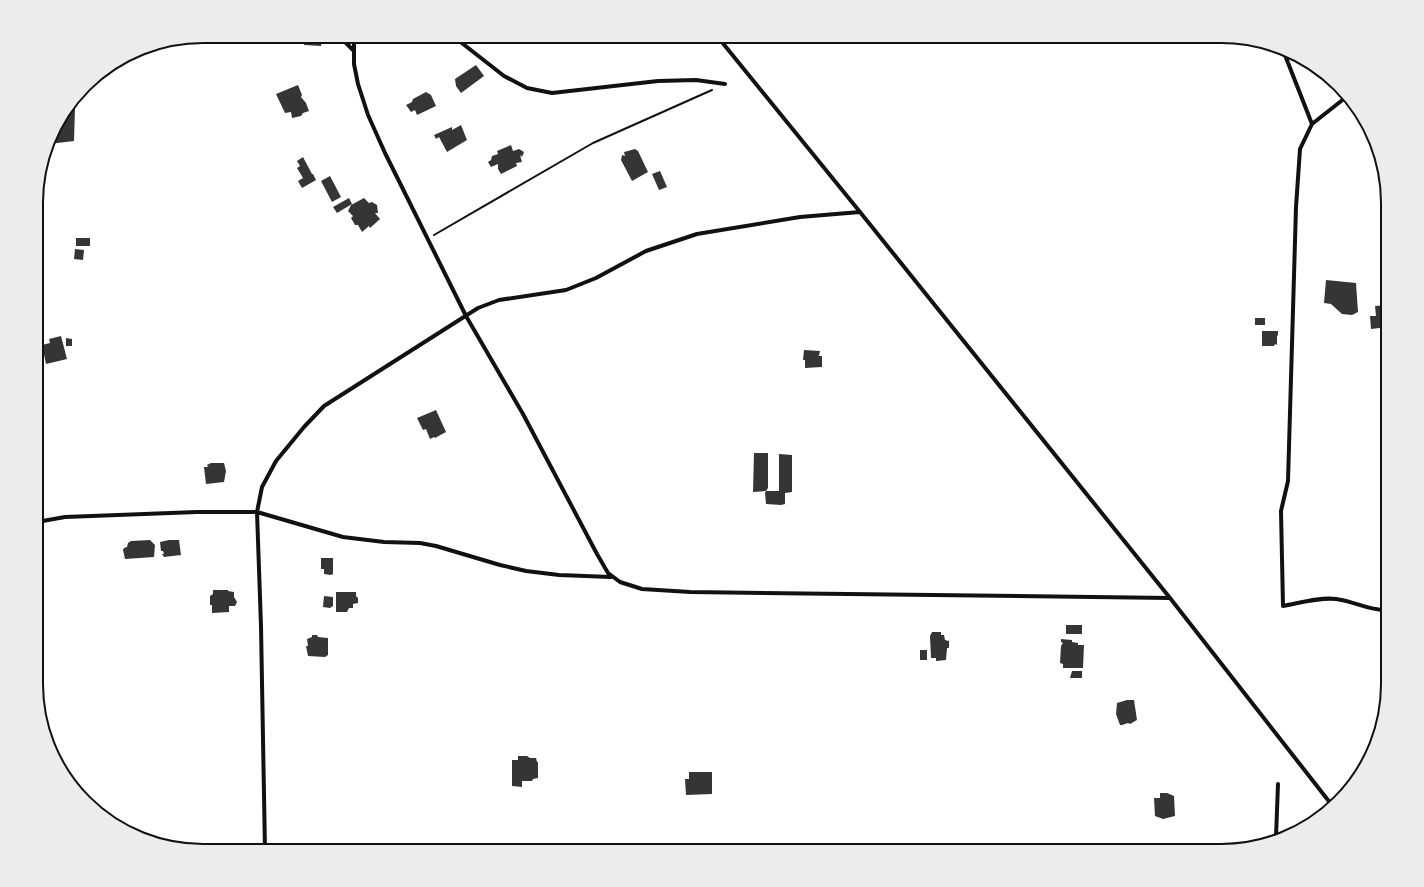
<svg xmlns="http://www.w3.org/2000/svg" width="1424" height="887" viewBox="0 0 1424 887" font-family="Manrope,sans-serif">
	<rect width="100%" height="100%" fill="#fff"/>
	<path fill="#353535" d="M 304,36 L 322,36 L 321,46 L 304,45 L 305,40 L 302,40 Z
		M 476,65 L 484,76 L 461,93 L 456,86 L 455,79 Z
		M 298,85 L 302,95 L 301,97 L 306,103 L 309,111 L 303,113 L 301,116 L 292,118 L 291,112 L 285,113 L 276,94 Z
		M 426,92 L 431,95 L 436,106 L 417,115 L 415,110 L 411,112 L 406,105 L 412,102 L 413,99 Z
		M 70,108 L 75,108 L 74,141 L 49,144 L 53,129 Z
		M 461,125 L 467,140 L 447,152 L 439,137 L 436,139 L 434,135 L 452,127 L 452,130 Z
		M 511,145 L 513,151 L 519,149 L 524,152 L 522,157 L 520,155 L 522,162 L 516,163 L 517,166 L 501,174 L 498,169 L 498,164 L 491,167 L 488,162 L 491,160 L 492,156 L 498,154 L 497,151 Z
		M 635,149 L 638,151 L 648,172 L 632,181 L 621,160 L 622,155 L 625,156 L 624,152 Z
		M 303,157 L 312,174 L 313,174 L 316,180 L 302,188 L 298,181 L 303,178 L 297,168 L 300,166 L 297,161 Z
		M 660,171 L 667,187 L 659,190 L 652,174 Z
		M 330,176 L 341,197 L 332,202 L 321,181 Z
		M 349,198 L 352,204 L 337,213 L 333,207 Z
		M 364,198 L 369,203 L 372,202 L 377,205 L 378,213 L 375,213 L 380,219 L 370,228 L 369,226 L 362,232 L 358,225 L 355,225 L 351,218 L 353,216 L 348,211 L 351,205 Z
		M 76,238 L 90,238 L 90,246 L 76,246 Z
		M 75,249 L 84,250 L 83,260 L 74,259 Z
		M 1326,280 L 1356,283 L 1358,312 L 1352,315 L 1342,314 L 1331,304 L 1324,303 Z
		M 1388,305 L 1388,327 L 1371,329 L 1370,316 L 1376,316 L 1375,306 Z
		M 1255,318 L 1265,318 L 1265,325 L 1255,325 Z
		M 1262,331 L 1278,331 L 1278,335 L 1277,336 L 1277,345 L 1275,344 L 1274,346 L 1262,346 Z
		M 61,336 L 67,359 L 46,364 L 42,345 L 50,343 L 49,339 Z
		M 66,338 L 72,339 L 72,346 L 66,346 Z
		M 804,350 L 820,351 L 819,356 L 822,356 L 822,367 L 805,368 L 805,360 L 803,360 Z
		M 436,410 L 446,432 L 435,438 L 434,437 L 430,439 L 426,429 L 423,430 L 417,418 Z
		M 754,453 L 768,453 L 768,488 L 766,491 L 753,492 Z
		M 779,454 L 792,455 L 792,492 L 785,493 L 785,504 L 781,505 L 766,504 L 765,493 L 766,491 L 779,491 Z
		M 211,463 L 224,463 L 226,471 L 224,482 L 206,484 L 204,467 L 208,467 L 207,465 Z
		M 150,540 L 155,545 L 154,557 L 125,559 L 123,550 L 124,548 L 127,547 L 128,543 L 131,541 Z
		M 169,540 L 179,540 L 181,555 L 164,557 L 162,554 L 164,554 L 163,551 L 161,551 L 160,542 Z
		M 321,558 L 333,558 L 333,574 L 331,575 L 324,574 L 324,569 L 321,569 Z
		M 213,590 L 228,590 L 228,591 L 234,592 L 234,597 L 237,602 L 235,606 L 229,606 L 229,612 L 212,613 L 212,605 L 210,605 L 210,596 L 213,594 Z
		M 336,592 L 356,592 L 356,596 L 358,598 L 358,603 L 353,604 L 353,608 L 349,608 L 347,612 L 336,612 Z
		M 324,596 L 333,597 L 333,606 L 330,608 L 323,607 Z
		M 1066,625 L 1082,625 L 1082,634 L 1066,634 Z
		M 932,632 L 941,632 L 941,635 L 944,635 L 945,640 L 949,641 L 949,648 L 947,648 L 946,660 L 936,661 L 936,658 L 931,658 L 930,636 Z
		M 312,635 L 317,635 L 318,637 L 328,638 L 328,655 L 325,657 L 308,656 L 306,646 L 308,646 L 307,639 L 312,637 Z
		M 1061,639 L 1072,640 L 1072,642 L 1078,643 L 1078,645 L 1084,645 L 1083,668 L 1063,668 L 1063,664 L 1060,663 L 1061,646 L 1063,643 L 1061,642 Z
		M 920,650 L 927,650 L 927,660 L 920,660 Z
		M 1072,671 L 1082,671 L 1082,678 L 1070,678 Z
		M 1127,700 L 1134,700 L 1137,720 L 1130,724 L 1128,723 L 1122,725 L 1120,725 L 1116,714 L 1117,703 Z
		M 518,756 L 527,756 L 530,758 L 536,758 L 537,762 L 538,762 L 538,778 L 533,779 L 532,781 L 522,781 L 522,787 L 512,786 L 512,760 L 518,760 Z
		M 689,772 L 712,772 L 712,794 L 686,795 L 685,779 L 689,779 Z
		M 1160,793 L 1167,793 L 1174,796 L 1175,816 L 1163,819 L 1155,816 L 1154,798 L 1160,798 Z
		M 946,846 L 947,851 L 931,851 L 931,849 Z"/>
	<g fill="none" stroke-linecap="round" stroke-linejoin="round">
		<path stroke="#111" stroke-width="2" d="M 434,235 L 593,143 L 712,90"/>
		<path stroke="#111" stroke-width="4" d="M 339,36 L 354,51
			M 354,36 L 354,64 L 358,84 L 368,115 L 385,153 L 466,316 L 523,414 L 597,554 L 608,573 L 620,582 L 642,589 L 690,592 L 1170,598
			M 449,36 L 458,40 L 504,76 L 527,88 L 552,93 L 658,81 L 696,80 L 725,84
			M 717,36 L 860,212 L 1170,598 L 1331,804
			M 1283,50 L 1312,124
			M 1345,98 L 1312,124 L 1300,149 L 1296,207 L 1288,481 L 1281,511 L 1283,606 C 1300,603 1319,597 1336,599 C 1354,601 1369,611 1388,610
			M 37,522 L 65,517 L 197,512 L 257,512 L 343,537 L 384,542 L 420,543 L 436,546 L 500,565 L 526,571 L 559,575 L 611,577
			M 1276,837 L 1278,784
			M 265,851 L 261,626 L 257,512 L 262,487 L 276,461 L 304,427 L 324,406 L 478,308 L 499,300 L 566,290 L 596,278 L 646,251 L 697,234 L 800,217 L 860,212"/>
	</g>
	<path d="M0 0H1424V887H0ZM203 43H1221A160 160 0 0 1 1381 203V684A160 160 0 0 1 1221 844H203A160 160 0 0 1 43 684V203A160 160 0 0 1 203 43Z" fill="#ececec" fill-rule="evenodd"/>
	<path fill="none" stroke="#111" stroke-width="2" d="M203 43H1221A160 160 0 0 1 1381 203V684A160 160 0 0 1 1221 844H203A160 160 0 0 1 43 684V203A160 160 0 0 1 203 43Z"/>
</svg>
